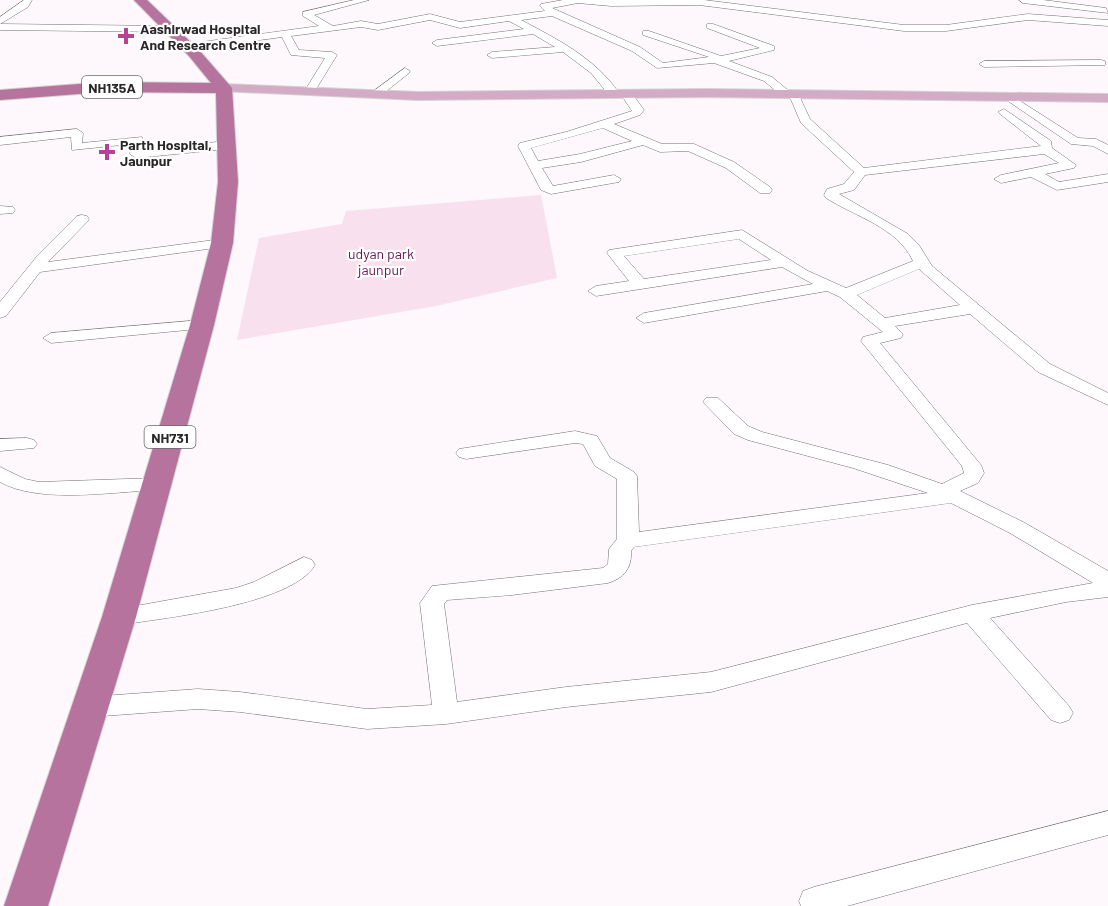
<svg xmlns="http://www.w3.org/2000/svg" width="1108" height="906" viewBox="0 0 1108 906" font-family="Barlow,sans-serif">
	<rect width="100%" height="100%" fill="#fef7fb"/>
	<path fill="#f9e0ef" d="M 541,195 L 557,278 L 436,306 L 237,340 L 259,238 L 342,224 L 346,211 Z"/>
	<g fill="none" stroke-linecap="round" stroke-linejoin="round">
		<defs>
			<path id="minor" d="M 24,0 L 32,0 L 28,7 L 0,24 L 0,17 Z
				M 354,0 L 369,0 L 314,15 L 333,26 L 361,21 L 378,24 L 430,14 L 460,22 L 545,11 L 540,6 L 541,4 L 563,0 L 704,0 L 904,25 L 946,25 L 1028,14 L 1108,20 L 1108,26 L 1028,20 L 946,31 L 904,31 L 699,5 L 611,6 L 578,3 L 552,8 L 640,47 L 663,63 L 709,57 L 643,35 L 643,31 L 649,31 L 721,56 L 760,48 L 707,28 L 707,24 L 713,24 L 774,46 L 774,50 L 729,61 L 772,77 L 789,91 L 797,91 L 810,119 L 864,168 L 1041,146 L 1000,114 L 998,112 L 1004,109 L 1051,141 L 1052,148 L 1076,165 L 1074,168 L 1045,174 L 1059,182 L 1108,174 L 1108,182 L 1057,190 L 1031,177 L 1001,183 L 994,179 L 1001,175 L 1059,163 L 1044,154 L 865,175 L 854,190 L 839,194 L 908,234 L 919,245 L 932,266 L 1050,364 L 1108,393 L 1108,405 L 1038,372 L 970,314 L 895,326 L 903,334 L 901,338 L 880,343 L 981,465 L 984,473 L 978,483 L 960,491 L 1025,523 L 1108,571 L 1108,597 L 1066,602 L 990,618 L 1069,706 L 1073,713 L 1069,720 L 1060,723 L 1051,720 L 967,623 L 711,692 L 566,707 L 446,724 L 367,729 L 240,712 L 198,709 L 89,717 L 80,714 L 76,707 L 80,700 L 89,697 L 198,689 L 240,692 L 367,709 L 432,705 L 420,603 L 432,586 L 603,568 L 608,564 L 609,549 L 617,539 L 617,479 L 595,466 L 583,444 L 575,443 L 466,459 L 459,457 L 456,453 L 459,449 L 575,431 L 597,436 L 610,458 L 634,472 L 637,476 L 639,532 L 928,493 L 853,468 L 748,440 L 734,434 L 703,402 L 706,398 L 718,398 L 748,426 L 762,432 L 888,465 L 942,484 L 964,473 L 962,466 L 861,341 L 863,337 L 883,332 L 840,297 L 827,291 L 644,323 L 636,318 L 644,313 L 813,284 L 782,267 L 596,296 L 588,291 L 596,286 L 629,281 L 607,253 L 609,250 L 742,230 L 808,271 L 846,288 L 913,261 C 897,227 856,217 826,198 L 824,195 L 827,189 L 844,184 L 854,172 L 801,123 L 789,95 L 781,95 L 764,81 L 714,63 L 657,68 L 632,51 L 552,16 L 521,20 C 557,39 595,58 619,93 L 617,95 L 609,95 L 591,73 L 563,52 L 492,58 L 487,55 L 492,52 L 555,47 L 533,34 L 437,46 L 432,43 L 437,40 L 524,29 L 509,21 L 460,28 L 430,20 L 378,30 L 361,27 L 291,36 L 299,50 L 332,52 L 337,55 L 313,94 L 309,95 L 304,92 L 325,58 L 291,55 L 282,37 L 187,50 L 182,47 L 187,44 L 319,26 L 303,16 L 303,12 ZM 739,239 L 771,260 L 644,279 L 624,256 ZM 919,269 L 960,305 L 885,318 L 857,295 ZM 951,503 L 1010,533 L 1093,583 L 972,605 L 711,672 L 566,687 L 457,702 L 444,604 L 447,600 L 512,595 L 608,583 C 624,578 632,568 631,551 L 634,547 Z
				M 1019,0 L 1043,0 L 1106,8 L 1108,13 L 1023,3 Z
				M 0,24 L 170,26 L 175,29 L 170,32 L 0,30 Z
				M 1101,60 L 1105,61 L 1105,65 L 984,67 L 979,64 L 984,61 Z
				M 405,68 L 410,71 L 409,73 L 379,97 L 371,97 L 371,93 Z
				M 626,90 L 630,91 L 644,110 L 640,115 L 614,124 L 662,144 L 694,144 L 734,162 L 770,187 L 772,190 L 770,193 L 760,193 L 726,168 L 688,151 L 660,152 L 643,145 L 581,162 L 542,168 L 553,186 L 614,175 L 621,179 L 619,182 L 551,194 L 541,190 L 518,146 L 520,143 L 566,132 L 632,111 L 620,93 ZM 603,128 L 632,141 L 580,154 L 538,161 L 531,148 Z
				M 1009,94 L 1078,138 L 1096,139 L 1108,145 L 1108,154 L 1093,146 L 1071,144 L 1005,99 L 1003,97 Z
				M 77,129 L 83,133 L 82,143 L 142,137 L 143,150 L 226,141 L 232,145 L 226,149 L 136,158 L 130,154 L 131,144 L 72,150 L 71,137 L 0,145 L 0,137 Z
				M 0,206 L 13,207 L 15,210 L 13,213 L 0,214 Z
				M 82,215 L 87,216 L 89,219 L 87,222 L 48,262 L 222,239 L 229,243 L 222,247 L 40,272 L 6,316 L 0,318 L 0,302 L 38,255 L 77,216 Z
				M 202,320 L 210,325 L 208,328 L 51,343 L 43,338 L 51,333 Z
				M 27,438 L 34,440 L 37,444 L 34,448 L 0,451 L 0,439 Z
				M 0,467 L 25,479 L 39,482 L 156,478 L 163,480 L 166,484 L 163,488 L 156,490 C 112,492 38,504 0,482 Z
				M 304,557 L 312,560 L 315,565 C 291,605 164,618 119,625 L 111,623 L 107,617 L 111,611 L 119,609 L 236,588 L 254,582 Z
				M 1108,811 L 1108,835 L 847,906 L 801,906 L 799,901 L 803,891 L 814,887 Z"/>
			<path id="major" d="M 224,84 L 418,92 L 707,89 L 1108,94 L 1108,102 L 707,97 L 418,100 L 219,91 L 217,88 L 219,85 Z"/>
			<path id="highway" d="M 134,0 L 147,0 L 199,50 L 232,88 L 238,182 L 233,243 L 214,325 L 136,617 L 48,906 L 4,906 L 102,617 L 190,325 L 211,243 L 218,182 L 216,93 L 105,92 L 0,100 L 0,90 L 105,82 L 211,83 L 189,56 Z"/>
		</defs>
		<use href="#minor" stroke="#756f72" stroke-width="1"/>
		<use href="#major" stroke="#d4d4d4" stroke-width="2"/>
		<use href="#highway" stroke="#d4d4d4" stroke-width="2"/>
		<use href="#minor" fill="#fff" fill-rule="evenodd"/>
		<use href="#major" fill="#d3abc5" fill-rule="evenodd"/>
		<use href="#highway" fill="#b5739e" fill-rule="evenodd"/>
	</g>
	<g fill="#b94297" stroke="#fff" stroke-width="2">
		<path d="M123 27h6v6h6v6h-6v6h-6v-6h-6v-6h6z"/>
		<path d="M104 143h6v6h6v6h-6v6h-6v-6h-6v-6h6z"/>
	</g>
	<g text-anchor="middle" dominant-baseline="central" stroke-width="4.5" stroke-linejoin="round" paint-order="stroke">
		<g font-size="14" font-weight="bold" fill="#2a2729" stroke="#fff" text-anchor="start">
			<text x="140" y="28">Aashirwad Hospital<tspan x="140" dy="16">And Research Centre</tspan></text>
			<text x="120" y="144">Parth Hospital,<tspan x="120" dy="16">Jaunpur</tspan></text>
		</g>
		<g fill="#fff" stroke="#6a6869" stroke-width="1.5">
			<rect x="82" y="76" width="60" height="22" rx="4.5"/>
			<rect x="144.5" y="426" width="51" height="22" rx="4.5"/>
		</g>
		<g font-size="14" font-weight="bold" fill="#2a2729">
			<text x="112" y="87">NH135A</text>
			<text x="170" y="437">NH731</text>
		</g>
		<g font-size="14" fill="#6b1354" stroke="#fff">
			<text x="381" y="253">udyan park<tspan x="381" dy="16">jaunpur</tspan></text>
		</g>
	</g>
</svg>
